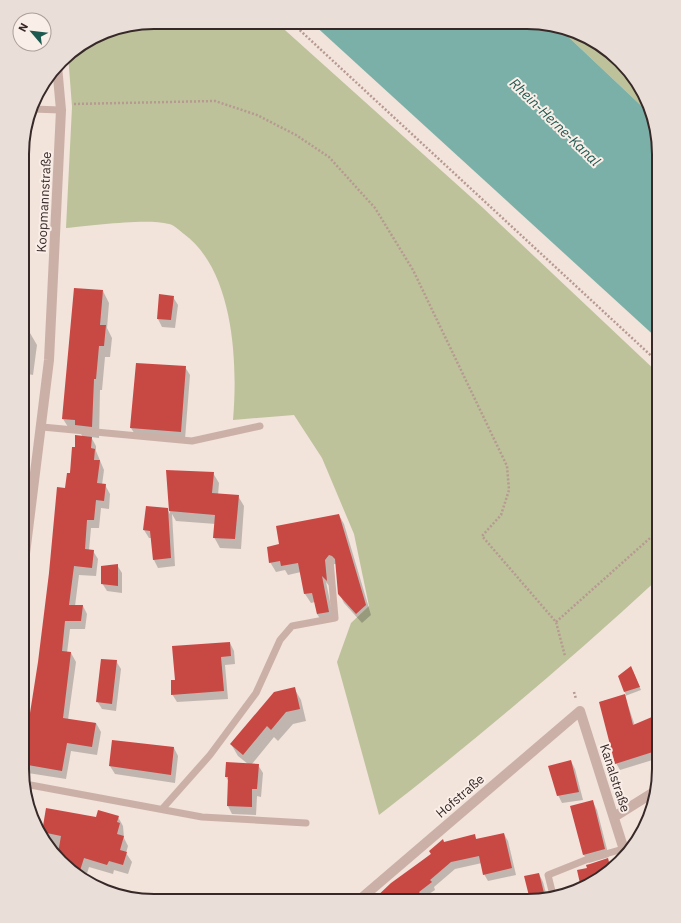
<svg xmlns="http://www.w3.org/2000/svg" width="681" height="923" viewBox="0 0 681 923" font-family="'IBM Plex Sans',sans-serif">
	<rect width="100%" height="100%" fill="#f2e3db"/>
	<path fill="#bdc29b" d="M 154,22 L 276,22 L 482,207 L 659,374 L 659,578 C 569,661 476,740 379,815 L 337,662 L 351,623 L 369,606 L 354,534 L 322,458 L 294,415 L 233,420 C 238,363 234,271 184,234 C 180,231 174,225 169,224 C 145,218 92,226 66,228 L 72,107 L 68,54 L 111,29 Z
		M 560,29 L 600,44 L 645,95 L 650,114 Z"/>
	<path fill="#7ab0a7" d="M 311,22 L 545,23 L 560,29 L 650,114 L 659,153 L 659,340 Z"/>
	<path fill="#0003" d="M 27,125 L 23,185 L 23,136 Z
		M 23,269 L 25,272 L 23,295 Z
		M 103,291 L 109,303 L 107,328 L 112,338 L 110,357 L 105,357 L 102,390 L 100,390 L 99,438 L 91,437 L 96,446 L 96,451 L 104,470 L 102,485 L 105,485 L 110,494 L 109,509 L 101,508 L 99,528 L 91,528 L 89,550 L 93,551 L 98,559 L 96,576 L 79,575 L 75,606 L 83,606 L 87,614 L 85,629 L 70,629 L 67,653 L 71,653 L 76,662 L 68,720 L 96,723 L 101,732 L 97,755 L 71,751 L 66,779 L 28,773 L 23,764 L 66,489 L 76,448 L 83,437 L 79,431 L 70,430 L 63,419 Z
		M 173,297 L 178,305 L 175,328 L 162,327 L 158,319 Z
		M 23,332 L 30,333 L 37,345 L 33,375 L 23,373 Z
		M 185,367 L 190,375 L 185,439 L 136,436 L 131,428 Z
		M 168,471 L 213,473 L 219,483 L 218,495 L 238,496 L 244,506 L 241,549 L 220,548 L 214,537 L 216,524 L 176,521 L 172,514 L 175,566 L 158,568 L 154,560 L 152,538 L 149,538 L 144,530 L 167,509 L 170,514 Z
		M 339,515 L 344,524 L 371,615 L 362,623 L 344,603 L 339,593 L 336,564 L 334,564 L 330,570 L 331,588 L 326,582 L 334,621 L 323,623 L 317,614 L 315,602 L 311,603 L 305,594 L 301,572 L 288,575 L 285,570 L 276,572 L 270,562 L 280,544 Z
		M 117,565 L 122,573 L 122,593 L 107,591 L 102,583 Z
		M 230,643 L 234,651 L 235,664 L 225,665 L 228,699 L 177,702 L 172,694 L 176,681 Z
		M 116,661 L 121,669 L 116,711 L 102,709 L 97,701 Z
		M 633,671 L 641,690 L 625,696 L 635,726 L 659,714 L 659,758 L 620,770 L 616,763 L 600,702 L 626,695 L 619,677 Z
		M 294,688 L 301,700 L 306,721 L 293,724 L 278,741 L 274,737 L 252,764 L 258,765 L 263,773 L 261,797 L 257,796 L 256,815 L 232,814 L 228,806 L 229,782 L 226,777 L 248,764 L 238,756 L 231,744 Z
		M 174,748 L 178,756 L 175,783 L 115,774 L 110,766 Z
		M 571,761 L 575,769 L 583,800 L 562,803 L 558,795 Z
		M 593,802 L 597,810 L 609,857 L 589,863 L 584,855 L 571,807 Z
		M 47,810 L 97,818 L 118,817 L 123,826 L 124,838 L 128,846 L 126,853 L 132,862 L 128,874 L 114,870 L 113,874 L 89,867 L 85,880 L 80,879 L 43,836 Z
		M 504,834 L 508,841 L 516,875 L 488,881 L 484,874 L 482,863 L 455,869 L 434,887 L 435,890 L 423,898 L 373,901 L 444,843 L 474,835 L 477,840 Z
		M 611,865 L 586,887 L 578,889 L 577,884 Z
		M 539,874 L 543,882 L 547,897 L 531,900 L 525,877 Z"/>
	<path fill="#c84844" d="M 74,288 L 103,290 L 100,325 L 106,325 L 104,346 L 99,346 L 96,379 L 94,379 L 92,427 L 75,425 L 75,420 L 62,419 Z
		M 159,294 L 174,296 L 171,320 L 157,319 Z
		M 136,363 L 186,366 L 181,432 L 130,428 Z
		M 75,435 L 92,437 L 91,448 L 95,449 L 94,460 L 100,460 L 97,483 L 106,484 L 104,501 L 96,500 L 94,520 L 87,520 L 85,549 L 94,550 L 92,568 L 74,566 L 69,605 L 83,605 L 81,621 L 65,621 L 62,651 L 71,652 L 63,718 L 96,723 L 92,747 L 67,743 L 62,771 L 22,764 L 38,662 L 49,573 L 57,487 L 65,488 L 67,473 L 70,473 L 72,447 L 75,447 Z
		M 166,470 L 214,472 L 212,493 L 239,495 L 235,539 L 213,538 L 215,515 L 169,511 Z
		M 146,506 L 168,508 L 171,558 L 153,560 L 150,531 L 143,530 Z
		M 339,514 L 366,605 L 356,614 L 338,594 L 335,559 L 332,556 L 329,555 L 325,560 L 327,581 L 322,576 L 329,612 L 317,614 L 312,593 L 304,594 L 298,563 L 281,566 L 280,561 L 269,563 L 267,547 L 279,544 L 276,526 Z
		M 118,564 L 118,586 L 101,584 L 101,566 Z
		M 230,642 L 231,656 L 221,657 L 224,691 L 171,695 L 171,680 L 175,680 L 172,646 Z
		M 101,659 L 117,660 L 112,704 L 96,702 Z
		M 631,666 L 640,687 L 624,692 L 618,676 Z
		M 295,687 L 300,709 L 286,712 L 271,730 L 267,726 L 243,755 L 230,744 L 274,692 Z
		M 625,694 L 633,725 L 659,714 L 659,750 L 615,764 L 599,702 Z
		M 112,740 L 174,747 L 171,775 L 109,766 Z
		M 571,760 L 579,792 L 557,796 L 548,766 Z
		M 226,762 L 259,764 L 257,789 L 252,789 L 252,807 L 227,806 L 228,777 L 225,777 Z
		M 593,800 L 605,849 L 583,855 L 570,806 Z
		M 46,808 L 96,817 L 98,810 L 119,816 L 117,822 L 120,823 L 117,834 L 124,836 L 120,850 L 127,852 L 123,865 L 109,861 L 107,865 L 84,858 L 78,877 L 58,853 L 61,836 L 42,832 Z
		M 504,833 L 512,868 L 483,875 L 479,856 L 451,862 L 430,880 L 432,882 L 419,892 L 425,901 L 372,901 L 391,883 L 431,854 L 429,851 L 443,839 L 444,842 L 475,834 L 476,839 Z
		M 608,858 L 609,862 L 617,860 L 586,887 L 581,888 L 577,870 L 587,868 L 586,865 L 590,864 Z
		M 539,873 L 545,897 L 530,900 L 524,876 Z"/>
	<g fill="none" stroke-linecap="round" stroke-linejoin="round">
		<path stroke="#b69991" stroke-width="2.5" stroke-dasharray="2 2" stroke-linecap="butt" d="M 291,22 L 659,363
			M 74,104 L 215,101 L 257,115 L 296,135 L 329,157 L 375,208 L 413,270 L 507,466 L 509,490 L 501,515 L 482,536 L 556,622 L 565,656
			M 556,622 L 659,530
			M 574,692 L 576,699"/>
		<path stroke="#cbb0a7" stroke-width="7" d="M 32,109 L 61,110
			M 42,427 L 192,441 L 260,426
			M 25,784 L 202,817 L 306,823
			M 163,808 L 210,755 L 256,693 L 280,640 L 292,626 L 335,618 L 330,560
			M 553,895 L 548,875 L 588,859 L 623,849"/>
		<path stroke="#cbb0a7" stroke-width="10" d="M 614,817 L 654,792
			M 358,901 L 580,711 L 625,853"/>
		<path stroke="#cbb0a7" stroke-width="10" d="M 22,578 L 49,360 L 61,110 L 57,66"/>
	</g>
	<g text-anchor="middle" dominant-baseline="central" stroke-width="4" stroke-linejoin="round" paint-order="stroke">
		<g font-size="13" fill="#372928" stroke="#faeee8">
			<text transform="translate(44 202) rotate(-87)">Koopmannstraße</text>
			<text transform="translate(615 778) rotate(72)">Kanalstraße</text>
			<text transform="translate(460 796) rotate(-41)">Hofstraße</text>
		</g>
		<g font-size="14" font-style="italic" fill="#1c5950" stroke="#faeee8">
			<text transform="translate(555 122) rotate(44)">Rhein-Herne-Kanal</text>
		</g>
	</g>
	<path d="M0 0H681V923H0ZM154 29H527A125 125 0 0 1 652 154V769A125 125 0 0 1 527 894H154A125 125 0 0 1 29 769V154A125 125 0 0 1 154 29Z" fill="#eaded9" fill-rule="evenodd"/>
	<path fill="none" stroke="#372928" stroke-width="2" d="M154 29H527A125 125 0 0 1 652 154V769A125 125 0 0 1 527 894H154A125 125 0 0 1 29 769V154A125 125 0 0 1 154 29Z"/>
	<g transform="translate(32 32) rotate(298)"><circle r="19" fill="#faeee8" stroke="#ac9f9b"/>
	<path d="M0-3L7 15L0 10L-7 15Z" fill="#1c5950"/>
	<text y="-6" font-size="11" font-weight="bold" text-anchor="middle" fill="#372928">N</text>
	</g>
</svg>
